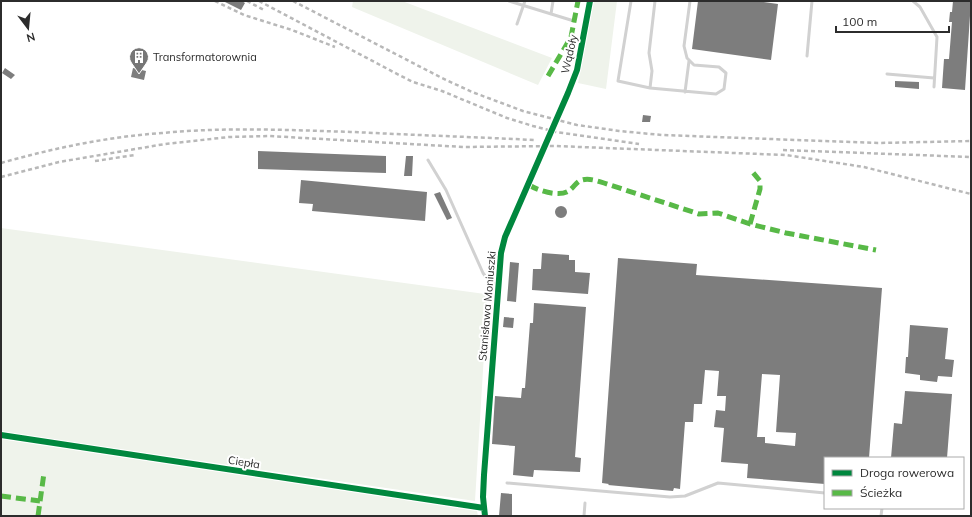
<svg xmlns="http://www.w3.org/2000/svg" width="972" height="517" viewBox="0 0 972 517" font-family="Mulish,sans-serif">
	<rect width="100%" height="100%" fill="#fff"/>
	<path fill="#eff3eb" d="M 353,1 L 402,1 L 552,58 L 538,85 L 352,7 Z
		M 594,1 L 617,1 L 606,89 L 578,83 Z
		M 1,228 L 485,294 L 487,305 L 475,501 L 1,432 Z
		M 1,439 L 477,511 L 478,516 L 1,516 Z"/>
	<path fill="#7d7d7d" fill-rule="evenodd" d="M 223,1 L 242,1 L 245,3 L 241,10 Z
		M 698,1 L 756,1 L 778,4 L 771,60 L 692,49 Z
		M 953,1 L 971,1 L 965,90 L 942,88 L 944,59 L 949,59 L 952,22 L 949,22 L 950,12 L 952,12 Z
		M 5,68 L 15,75 L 11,79 L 2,73 Z
		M 133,68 L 146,71 L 144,80 L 131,77 Z
		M 895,81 L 919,82 L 919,89 L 895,87 Z
		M 643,115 L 651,116 L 650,122 L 642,122 Z
		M 258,151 L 386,156 L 386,173 L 258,169 Z
		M 406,156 L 413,156 L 412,176 L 404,176 Z
		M 301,180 L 427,192 L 425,221 L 312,211 L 313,204 L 299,203 Z
		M 440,192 L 452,218 L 447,220 L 434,194 Z
		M555 212a6 6 0 1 1 12 0a6 6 0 1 1-12 0Z
		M 542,253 L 569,255 L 569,260 L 575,260 L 575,272 L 590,273 L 588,294 L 532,290 L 533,269 L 541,269 Z
		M 618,258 L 697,264 L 696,275 L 882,288 L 869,458 L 825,458 L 825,484 L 747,478 L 748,464 L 721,462 L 724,428 L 714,427 L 716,410 L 725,411 L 726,396 L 717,396 L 719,371 L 705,370 L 702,404 L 694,404 L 693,422 L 685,422 L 680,489 L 674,488 L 673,491 L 608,485 L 609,484 L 602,483 ZM 762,374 L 780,375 L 776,432 L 796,433 L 795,446 L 765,443 L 765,437 L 757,437 Z
		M 510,262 L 519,263 L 516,302 L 507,301 Z
		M 534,303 L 586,307 L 575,457 L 581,458 L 580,472 L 534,470 L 533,477 L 513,475 L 515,446 L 492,444 L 495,396 L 521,398 L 522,388 L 525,388 L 530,323 L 533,323 Z
		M 504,317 L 514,318 L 513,328 L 503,327 Z
		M 910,325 L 948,328 L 945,359 L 954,360 L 952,377 L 938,376 L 937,382 L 920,380 L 920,375 L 905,373 L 906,357 L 908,357 Z
		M 905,391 L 952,394 L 947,458 L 891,458 L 894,423 L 902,424 Z
		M 501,493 L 512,494 L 512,516 L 499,516 Z"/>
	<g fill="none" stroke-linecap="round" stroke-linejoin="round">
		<path stroke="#d1d1d1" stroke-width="3" d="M 509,1 L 574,21
			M 631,1 L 618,81 L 650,88 L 716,94 L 724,89 L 726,73 L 719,67 L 694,65 L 687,58 L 684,46 L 690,1
			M 913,1 L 920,7 L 937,37 L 934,87
			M 551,14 L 553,1
			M 517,24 L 525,1
			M 807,56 L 812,1
			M 887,74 L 934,78
			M 650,88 L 652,71 L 649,53 L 655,1
			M 685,92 L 689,61
			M 428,160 L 446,190 L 483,273 L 489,281 L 498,285
			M 507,483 L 670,497 L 685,496 L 718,483 L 825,493
			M 584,516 L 585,503
			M 881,516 L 882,508"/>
		<path stroke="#d1d1d1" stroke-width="6" d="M 1,435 L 484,508
			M 485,516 L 483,497 L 484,475 L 501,253 L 505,237 L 568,93 L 577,70 L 590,1"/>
		<path stroke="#b8b8b8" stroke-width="2.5" stroke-dasharray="4 3" stroke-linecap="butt" d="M 215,1 L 244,15 L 292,30 L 335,47
			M 247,1 L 264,10
			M 259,1 L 401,76 L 413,82 L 442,91 L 507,118 L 533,126 L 556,132 L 639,144
			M 293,1 L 442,78 L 472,92 L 523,111 L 577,125 L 619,131 L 662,135 L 878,143 L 971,141
			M 783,150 L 971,157
			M 95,161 L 135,155
			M 1,163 C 54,148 107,137 162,133 C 225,127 289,130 353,132 C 413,135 474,137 534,140
			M 1,177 L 59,162 L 165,144 L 229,137 L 269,136 L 463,147 L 555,146 L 786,155 L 864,167 L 971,194"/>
		<path stroke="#58b947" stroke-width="5" stroke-dasharray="10 5" stroke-linecap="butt" d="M 548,76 L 571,37 L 578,1
			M 529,185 C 539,191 561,198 570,190 C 574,187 577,181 582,180 C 589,178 598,181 604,183 L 699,214 L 718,213 L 750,224 L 786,233 L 876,250
			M 750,224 L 760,189 L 760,181 L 751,170
			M 1,496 L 40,501
			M 38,516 L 44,473"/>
		<defs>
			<path id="cycleway" d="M 1,435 L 484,508
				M 485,516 L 483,497 L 484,475 L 501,253 L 505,237 L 568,93 L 577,70 L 590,1"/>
		</defs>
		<use href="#cycleway" stroke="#fff" stroke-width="8"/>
		<use href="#cycleway" stroke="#00873e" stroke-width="6"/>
	</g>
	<defs>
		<symbol id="building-pin" viewBox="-11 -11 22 30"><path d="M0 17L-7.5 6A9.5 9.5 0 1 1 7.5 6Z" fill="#767676" stroke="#fff"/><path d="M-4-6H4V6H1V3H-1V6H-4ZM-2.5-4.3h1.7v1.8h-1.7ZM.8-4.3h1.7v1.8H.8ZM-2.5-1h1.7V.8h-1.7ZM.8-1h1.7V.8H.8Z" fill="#fff"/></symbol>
	</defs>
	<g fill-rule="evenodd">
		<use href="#building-pin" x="128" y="46" width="22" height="30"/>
	</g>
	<g text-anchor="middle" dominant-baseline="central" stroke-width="4" stroke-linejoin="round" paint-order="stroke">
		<g font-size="11" fill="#2c2c2c" stroke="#fff">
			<text transform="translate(569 54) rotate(-77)">Wądoły</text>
			<text transform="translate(487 306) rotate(-85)">Stanisława Moniuszki</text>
			<text transform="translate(244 462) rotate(9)">Ciepła</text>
		</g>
		<g font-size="11" fill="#2c2c2c" stroke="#fff" text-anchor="start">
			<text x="153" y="57">Transformatorownia</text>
		</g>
	</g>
	<rect width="972" height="517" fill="none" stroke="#2c2c2c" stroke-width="4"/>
	<rect x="824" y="457" width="140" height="52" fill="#ffffff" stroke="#ababab"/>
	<rect x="832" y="470" width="20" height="6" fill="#00873e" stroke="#ababab"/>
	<text x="860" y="477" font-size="12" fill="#2c2c2c">Droga rowerowa</text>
	<rect x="832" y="490" width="20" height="6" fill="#58b947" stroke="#ababab"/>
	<text x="860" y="497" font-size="12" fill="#2c2c2c">Ścieżka</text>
	<g transform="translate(28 28) rotate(164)" stroke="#ffffff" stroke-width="3" paint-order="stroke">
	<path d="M0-3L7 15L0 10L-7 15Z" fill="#2c2c2c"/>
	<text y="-6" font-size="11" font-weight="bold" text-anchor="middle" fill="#2c2c2c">N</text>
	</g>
	<path d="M836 26v6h113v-6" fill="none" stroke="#2c2c2c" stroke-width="2"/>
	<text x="842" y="26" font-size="12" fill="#2c2c2c" stroke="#ffffff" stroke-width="3" paint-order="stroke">100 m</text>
</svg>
